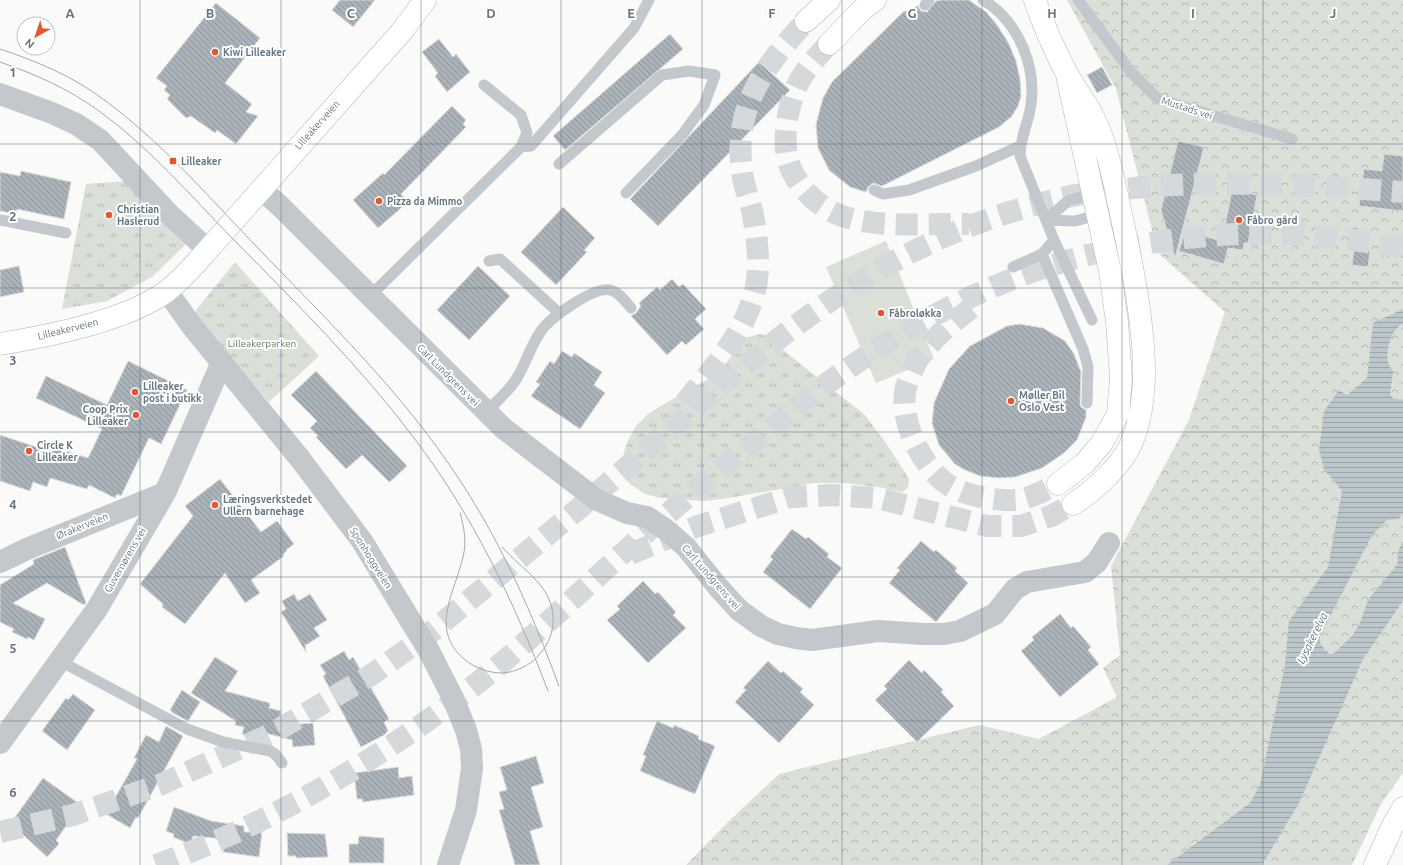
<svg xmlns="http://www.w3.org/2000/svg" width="1403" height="865" viewBox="0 0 1403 865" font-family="Ubuntu,sans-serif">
	<defs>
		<pattern id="forest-crowns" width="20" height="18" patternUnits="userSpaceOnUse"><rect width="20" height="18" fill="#dadfd7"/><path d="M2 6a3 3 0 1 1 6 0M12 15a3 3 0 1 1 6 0" fill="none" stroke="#b4b9b4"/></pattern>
		<pattern id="park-tufts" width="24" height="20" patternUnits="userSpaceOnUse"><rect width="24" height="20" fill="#dadfd7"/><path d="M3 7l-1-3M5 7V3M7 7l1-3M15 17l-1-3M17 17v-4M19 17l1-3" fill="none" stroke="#b4b9b4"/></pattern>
		<pattern id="water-rules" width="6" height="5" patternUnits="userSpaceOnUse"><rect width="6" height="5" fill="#bbc7cb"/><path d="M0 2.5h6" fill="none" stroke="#9ca6aa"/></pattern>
		<pattern id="building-back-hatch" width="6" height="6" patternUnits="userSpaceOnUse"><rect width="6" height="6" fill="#aab3b9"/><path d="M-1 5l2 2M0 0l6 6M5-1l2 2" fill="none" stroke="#8e969c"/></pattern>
	</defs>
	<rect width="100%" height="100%" fill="#fafaf8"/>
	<path fill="url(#forest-crowns)" d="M 1067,0 L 1403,0 L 1403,773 L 1381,804 L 1352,865 L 686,865 L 728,822 L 779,774 L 979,725 L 1039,739 L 1117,697 L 1103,668 L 1120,655 L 1111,566 L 1189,420 L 1225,312 L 1158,253 L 1116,89 Z"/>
	<path fill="url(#park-tufts)" d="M 127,181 L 187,243 L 152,277 L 107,301 L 62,309 L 86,184 Z
		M 235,262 L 319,356 L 269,402 L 193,314 Z
		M 759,334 L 764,335 L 865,415 L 888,446 L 909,479 L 908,487 L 905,491 L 901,492 L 878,487 L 845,483 L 814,483 L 723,499 L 703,501 L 660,498 L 645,494 L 629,483 L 622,466 L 624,452 L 629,438 L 637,425 L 648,414 L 659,407 L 708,379 L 723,367 L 745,338 Z"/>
	<path fill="#dadfd7" d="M 886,241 L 934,359 L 876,383 L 826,267 Z"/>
	<path fill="url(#water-rules)" d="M 1403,309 L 1403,324 C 1391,328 1384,355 1389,365 C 1390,367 1391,369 1393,371 L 1390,395 L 1393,398 L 1403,400 L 1403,513 L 1399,519 L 1387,520 L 1372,535 L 1320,636 L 1320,643 L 1328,654 L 1333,654 L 1352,636 L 1360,623 L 1368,600 L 1397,565 L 1399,549 L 1403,541 L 1403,601 L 1363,659 L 1299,803 L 1262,865 L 1167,865 L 1250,803 L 1260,785 L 1285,665 L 1289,621 L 1328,567 L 1342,491 L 1324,469 L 1319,450 L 1324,411 L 1339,390 L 1347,395 L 1367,378 L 1373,323 Z"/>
	<path fill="url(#building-back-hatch)" stroke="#dcdcda" d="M 340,0 L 375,0 L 353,27 L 332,10 Z
		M 941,0 L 969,0 L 986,12 L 997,25 L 1009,44 L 1016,61 L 1020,79 L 1021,96 L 1018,106 L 1012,116 L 999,127 L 882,186 L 873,183 L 868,187 L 866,192 L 850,187 L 829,170 L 818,148 L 816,124 L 823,98 L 832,82 L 903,12 L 918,6 L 921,11 L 927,12 L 936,1 Z
		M 216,3 L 260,38 L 225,83 L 252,104 L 246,112 L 258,116 L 236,144 L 217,130 L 215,133 L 191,116 L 186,118 L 167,99 L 170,95 L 164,90 L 167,86 L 156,78 Z
		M 670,34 L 683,49 L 565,150 L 553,136 Z
		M 439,39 L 453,57 L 456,54 L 470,72 L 447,92 L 435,76 L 438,73 L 422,52 Z
		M 759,62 L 790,90 L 658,226 L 630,199 Z
		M 1102,67 L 1112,85 L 1097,93 L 1087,75 Z
		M 452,106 L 466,120 L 463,124 L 466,127 L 401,194 L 408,202 L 378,228 L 353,200 L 383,173 L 384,175 Z
		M 1178,141 L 1204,147 L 1175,258 L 1161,210 Z
		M 1384,154 L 1403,156 L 1403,211 L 1359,206 L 1364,169 L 1382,171 Z
		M 21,171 L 71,182 L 64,219 L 17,209 L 16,214 L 0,211 L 0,172 L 20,176 Z
		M 1232,190 L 1257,195 L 1248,243 L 1244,243 L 1243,250 L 1228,248 L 1224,264 L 1179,251 L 1185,231 L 1222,241 Z
		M 563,207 L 595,238 L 584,250 L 587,252 L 556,285 L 521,252 Z
		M 1354,248 L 1370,251 L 1368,267 L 1352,265 Z
		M 19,266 L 24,292 L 0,297 L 0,270 Z
		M 478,266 L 510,296 L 469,340 L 437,310 Z
		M 672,279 L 679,287 L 683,284 L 706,309 L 695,319 L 704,329 L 686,345 L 682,341 L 667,355 L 631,316 L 636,313 L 641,306 L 639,303 L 657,287 L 660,290 Z
		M 1019,324 L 1043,328 L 1065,341 L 1074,354 L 1081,372 L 1080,403 L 1081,407 L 1086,410 L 1086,417 L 1077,440 L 1064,453 L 1042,468 L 1015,477 L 999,478 L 980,476 L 963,469 L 955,464 L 939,445 L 932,423 L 934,403 L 949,369 L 970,346 L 1007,326 Z
		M 562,351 L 572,357 L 574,353 L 602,372 L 594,385 L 605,393 L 580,429 L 531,396 L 540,384 L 536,382 L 550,361 L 554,364 Z
		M 128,361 L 187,390 L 161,444 L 149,438 L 121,496 L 117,494 L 115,498 L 89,485 L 87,489 L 50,478 L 47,487 L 33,482 L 30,491 L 0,481 L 0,435 L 42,449 L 44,444 L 88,458 L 102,429 L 36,398 L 46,376 L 107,405 Z
		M 316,371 L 407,466 L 392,480 L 389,482 L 362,455 L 346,469 L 316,437 L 318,436 L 310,428 L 317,421 L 291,395 Z
		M 220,479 L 261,532 L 277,521 L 294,544 L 286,550 L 287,551 L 283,554 L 284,556 L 251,580 L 260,593 L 245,603 L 225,573 L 185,624 L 162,607 L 163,604 L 140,584 L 193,516 L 185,506 Z
		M 792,529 L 806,539 L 808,537 L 829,554 L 827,557 L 842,568 L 810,609 L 763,572 L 773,559 L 770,557 Z
		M 921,541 L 934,552 L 936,550 L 957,568 L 955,571 L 968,583 L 936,622 L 889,583 L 900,570 L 897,568 Z
		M 65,547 L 86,603 L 84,605 L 47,583 L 13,603 L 45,619 L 34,640 L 28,637 L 27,639 L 12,632 L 14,629 L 0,622 L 0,585 L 34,564 L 33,560 Z
		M 643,581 L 655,594 L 658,592 L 676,612 L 673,615 L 686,628 L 648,663 L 607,620 L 620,609 L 617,606 Z
		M 294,594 L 298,601 L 310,594 L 327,620 L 314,628 L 320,636 L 306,645 L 305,644 L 306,652 L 281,612 L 286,609 L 282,601 Z
		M 1060,614 L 1071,628 L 1073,626 L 1091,647 L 1088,650 L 1099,664 L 1060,697 L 1021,651 L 1034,640 L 1032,637 Z
		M 344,651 L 349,660 L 353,657 L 389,719 L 384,722 L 388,731 L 384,735 L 361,747 L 323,676 L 326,674 L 320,665 Z
		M 215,657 L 238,671 L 225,691 L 270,703 L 269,708 L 281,711 L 278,726 L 313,723 L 315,745 L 293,747 L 292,740 L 262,732 L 261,739 L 242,734 L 244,727 L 235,725 L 236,721 L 191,693 Z
		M 909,660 L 922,673 L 924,670 L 943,690 L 941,692 L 954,706 L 917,742 L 875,700 L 887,689 L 884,686 Z
		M 768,661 L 781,673 L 783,671 L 803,689 L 800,692 L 814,705 L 779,743 L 735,702 L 746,690 L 743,688 Z
		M 182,690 L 200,702 L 188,721 L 173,713 L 170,710 Z
		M 73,694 L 95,710 L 67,750 L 42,731 L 66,698 L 68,700 Z
		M 657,721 L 673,728 L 674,725 L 699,736 L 698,739 L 715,746 L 695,794 L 640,771 L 646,756 L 643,755 Z
		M 166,726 L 183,736 L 138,818 L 136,817 L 130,828 L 106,814 L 137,759 L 134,758 L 146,735 L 159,742 Z
		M 536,756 L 544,783 L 531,787 L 543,827 L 530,831 L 540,865 L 515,865 L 499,810 L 504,809 L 499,792 L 507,790 L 500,767 Z
		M 398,767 L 399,778 L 412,776 L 414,795 L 363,802 L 362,799 L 357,799 L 354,773 Z
		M 43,778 L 81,805 L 56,840 L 59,844 L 47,857 L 11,823 Z
		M 174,807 L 211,821 L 244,826 L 244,832 L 262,832 L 259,857 L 223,852 L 225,839 L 193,836 L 190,844 L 173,837 L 174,834 L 166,831 Z
		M 287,833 L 325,834 L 328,857 L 296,858 L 296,856 L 288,856 Z
		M 359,836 L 384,838 L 384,863 L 349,863 L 349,844 L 358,844 Z"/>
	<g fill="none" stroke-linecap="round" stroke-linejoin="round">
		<path stroke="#d5d9db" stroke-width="22" stroke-dasharray="22 11" stroke-linecap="butt" d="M 829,44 C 816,58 802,72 795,90 C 788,108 783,136 787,156 C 792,182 817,208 842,216 C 882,229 927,223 969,224
			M 971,308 C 952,323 922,346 913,369 C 910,376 906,385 905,392 C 901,422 920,462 943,481 C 961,496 994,501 1016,500 C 1030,499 1045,490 1058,484
			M 685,403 C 712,369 744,335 755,291 C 761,265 757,236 752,210 C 749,199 745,188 743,178 C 731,109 763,68 806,21
			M 630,554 L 698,526 L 791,497 L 832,495 L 877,498 L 987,526 L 1021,526 L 1051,516 L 1073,504
			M 0,832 L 73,815 L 162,784 L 271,734 L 371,675 L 430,633 C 503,572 577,511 649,448 C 714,392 778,334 851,287 C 915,245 992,213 1067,197 C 1083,193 1101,192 1117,190 C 1212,178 1308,185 1403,192
			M 156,865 C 271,823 380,760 476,684 C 523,647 567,604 611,564 C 656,523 702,484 749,446 C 781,420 812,393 846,370 C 914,322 992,281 1073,259 C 1143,240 1237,229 1310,235 C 1341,238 1372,243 1403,247"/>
		<defs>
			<path id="secondary" d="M 0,344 C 49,336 128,320 167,291 C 177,283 187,273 196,263 L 403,30 L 425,0
				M 1375,865 L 1393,825 L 1403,808"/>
			<path id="highway" d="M 1035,0 C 1043,24 1054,49 1066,72 C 1076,91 1090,106 1098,127 C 1109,155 1115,185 1121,214 C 1132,264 1145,328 1144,379 C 1143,400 1140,424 1131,444 C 1122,465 1093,492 1073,504
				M 806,21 L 829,0
				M 829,44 L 863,9 L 875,0
				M 1058,484 L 1085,463 L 1102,443 L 1118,414 L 1121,378 L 1117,322 L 1110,271 L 1068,80"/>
		</defs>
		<use href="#secondary" stroke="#b3babf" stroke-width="23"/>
		<use href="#highway" stroke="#b4b9bd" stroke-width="23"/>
		<path stroke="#c3c8cc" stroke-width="11" d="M 983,0 C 1020,22 1038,70 1030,110 C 1027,126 1020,139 1020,156 L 1054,240 L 1092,320
			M 1078,0 L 1131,72 L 1158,99 L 1292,139
			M 925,5 L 929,0
			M 521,147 L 531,146 L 634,28 L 649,0
			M 559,164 L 662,75 L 689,71 L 715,75 L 704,105 L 682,135 L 626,193
			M 874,190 L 883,194 L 909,190 L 976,166 L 1020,146
			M 0,220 L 66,233
			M 1046,220 L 1069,200 L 1094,194 L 1118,201
			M 1046,220 L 1075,221 L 1101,214
			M 1054,240 L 1042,254 L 1083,349 L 1088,367 L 1087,403
			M 489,261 L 500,259 L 559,313
			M 1013,267 L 1042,254
			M 370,296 L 521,147 L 527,133 L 521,115 L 484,85
			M 486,412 C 497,401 509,391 517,378 C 526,363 531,345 541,331 C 550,318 594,286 610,290 C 619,292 625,301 631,308
			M 60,661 L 187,729 L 223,742 L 270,751 L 275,754 L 282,763"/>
		<path stroke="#c3c8cc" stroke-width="22" d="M 0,94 L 52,113 L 76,124 L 100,140 L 169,214 L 207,249
			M 261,189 L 280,206 L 503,428 L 597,500 L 627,513 L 647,517 L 665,529 L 686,547 L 718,587 L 739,610 L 761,626 L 778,634 L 796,638 L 812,640 L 878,631 L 923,634 L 944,634 L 960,631 L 995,614 L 1015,589 L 1027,582 L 1085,572 L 1097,562 L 1109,543
			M 167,291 L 191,325 L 301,460 L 362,541 L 429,651 L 453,698 L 466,730 L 471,749 L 472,768 L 466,810 L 448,865
			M 0,562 L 29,548 L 165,493
			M 0,743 L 97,609 L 165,493 L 222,362"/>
		<use href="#secondary" stroke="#fff" stroke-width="22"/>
		<use href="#highway" stroke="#fff" stroke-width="22"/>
		<path stroke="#a2aab0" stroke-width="1" d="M 0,49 C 30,59 60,71 87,88 C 151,130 203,191 256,246 C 327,320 402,392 459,479 C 502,544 532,613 559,686
			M 0,62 C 35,74 69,89 99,111 C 149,147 190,195 232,238 C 295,302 360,366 414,438 C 472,514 514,601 548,691
			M 460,513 C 464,527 467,542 463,557 C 455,592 429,629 464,659 C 475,668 488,673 503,673 C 516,672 529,666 538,656 C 546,648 552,636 553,624 C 556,587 523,571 502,547"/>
	</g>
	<path fill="none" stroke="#657683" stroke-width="1" stroke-opacity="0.55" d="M 140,0 L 140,865M 281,0 L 281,865M 421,0 L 421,865M 561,0 L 561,865M 702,0 L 702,865M 842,0 L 842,865M 982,0 L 982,865M 1122,0 L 1122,865M 1263,0 L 1263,865M 0,144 L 1403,144M 0,288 L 1403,288M 0,432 L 1403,432M 0,577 L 1403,577M 0,721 L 1403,721"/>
	<g fill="#e4572e" stroke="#fff" stroke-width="1.5">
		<circle cx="215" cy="52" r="4"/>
		<rect x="169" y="157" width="8" height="8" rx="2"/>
		<circle cx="379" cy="201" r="4"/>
		<circle cx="109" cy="215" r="4"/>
		<circle cx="1239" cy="220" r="4"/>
		<circle cx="881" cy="313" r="4"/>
		<circle cx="135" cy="392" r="4"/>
		<circle cx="1011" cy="401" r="4"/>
		<circle cx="136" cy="415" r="4"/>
		<circle cx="29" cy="451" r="4"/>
		<circle cx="215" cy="505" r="4"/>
	</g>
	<g text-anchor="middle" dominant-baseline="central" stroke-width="4" stroke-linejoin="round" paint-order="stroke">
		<g font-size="10" font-weight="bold" fill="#657683" stroke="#fff" text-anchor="start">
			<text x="223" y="52">Kiwi Lilleaker</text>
			<text x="181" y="161">Lilleaker</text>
			<text x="387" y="201">Pizza da Mimmo</text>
			<text x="117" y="209">Christian<tspan x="117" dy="12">Haslerud</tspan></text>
			<text x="1247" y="220">Fåbro gård</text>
			<text x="889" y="313">Fåbroløkka</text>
			<text x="143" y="386">Lilleaker<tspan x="143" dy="12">post i butikk</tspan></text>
			<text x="1019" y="395">Møller Bil<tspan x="1019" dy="12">Oslo Vest</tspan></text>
			<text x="128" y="409" text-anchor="end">Coop Prix<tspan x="128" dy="12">Lilleaker</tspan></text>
			<text x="37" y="445">Circle K<tspan x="37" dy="12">Lilleaker</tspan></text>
			<text x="223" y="499">Læringsverkstedet<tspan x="223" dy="12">Ullern barnehage</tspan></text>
		</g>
		<g font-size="10" fill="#657683" stroke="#fff">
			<text transform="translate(1187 108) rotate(18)">Mustads vei</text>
			<text transform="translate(317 125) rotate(-48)">Lilleakerveien</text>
			<text transform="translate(68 329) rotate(-14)">Lilleakerveien</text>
			<text transform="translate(448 375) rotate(45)">Carl Lundgrens vei</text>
			<text transform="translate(82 526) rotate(-22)">Ørakerveien</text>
			<text transform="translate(371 558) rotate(58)">Sponhoggveien</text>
			<text transform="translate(125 560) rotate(-60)">Guvernørens vei</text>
			<text transform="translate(711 577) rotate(49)">Carl Lundgrens vei</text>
		</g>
		<g font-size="10" fill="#687a64" stroke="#fff">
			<text x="262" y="343">Lilleakerparken</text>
		</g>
		<g font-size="11" font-style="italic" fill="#60757c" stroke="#fff">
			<text transform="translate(1312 638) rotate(-64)">Lysakerelva</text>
		</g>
	</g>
	<g font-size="13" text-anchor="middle" font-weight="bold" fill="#657683" stroke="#fff" stroke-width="4" stroke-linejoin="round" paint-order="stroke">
		<text x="70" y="18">A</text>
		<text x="210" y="18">B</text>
		<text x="351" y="18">C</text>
		<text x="491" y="18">D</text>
		<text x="631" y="18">E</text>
		<text x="772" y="18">F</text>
		<text x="912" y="18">G</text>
		<text x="1052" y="18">H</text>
		<text x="1193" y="18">I</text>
		<text x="1333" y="18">J</text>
		<text x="13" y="77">1</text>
		<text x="13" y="221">2</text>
		<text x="13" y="365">3</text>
		<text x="13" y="509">4</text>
		<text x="13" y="653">5</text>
		<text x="13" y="797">6</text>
	</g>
	<g transform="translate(36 36) rotate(220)"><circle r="19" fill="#ffffff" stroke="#c1c8cd"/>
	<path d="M0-3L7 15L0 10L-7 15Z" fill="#e4572e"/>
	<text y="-6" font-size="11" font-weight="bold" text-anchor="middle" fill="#657683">N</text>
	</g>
</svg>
